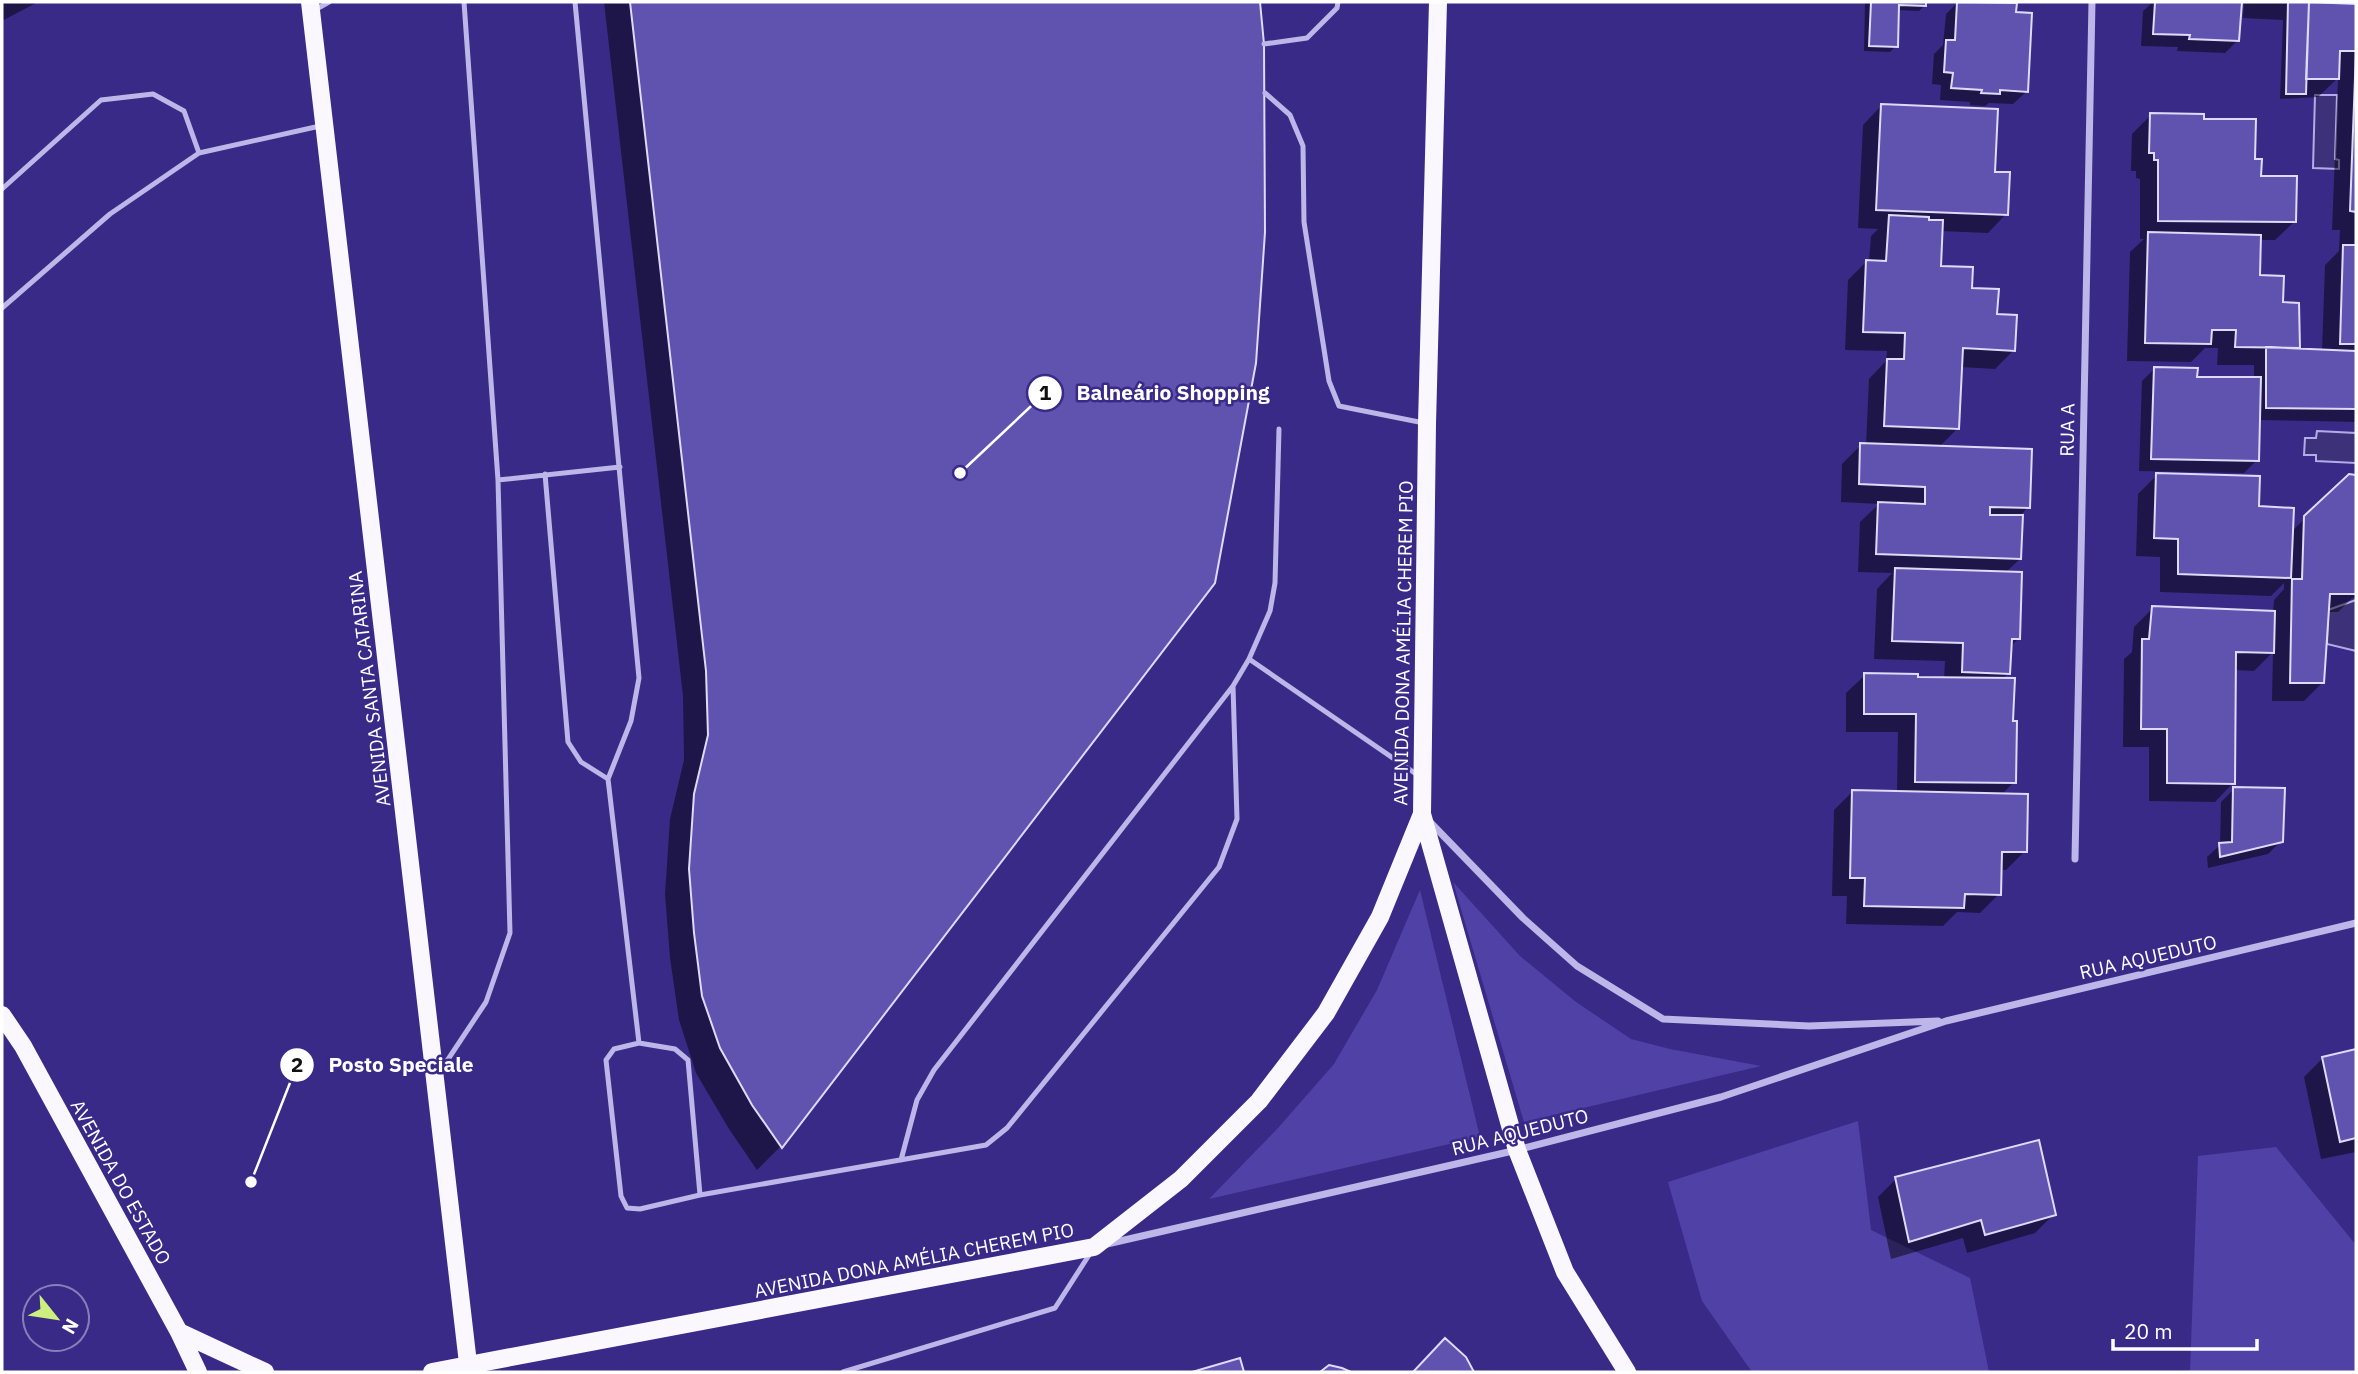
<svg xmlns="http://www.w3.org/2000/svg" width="2358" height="1374" viewBox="0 0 2358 1374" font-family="'IBM Plex Sans',sans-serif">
	<rect width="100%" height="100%" fill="#392a88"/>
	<path fill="#5041a6" d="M 1453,882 L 1520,956 L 1576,1002 L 1631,1039 L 1670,1049 L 1761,1066 L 1524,1122 Z
		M 1420,890 L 1480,1137 L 1209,1199 L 1278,1128 L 1334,1064 L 1377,990 Z
		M 1858,1121 L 1871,1230 L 1970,1278 L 1989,1372 L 1752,1372 L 1702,1301 L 1668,1182 Z
		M 2276,1147 L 2356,1245 L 2356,1372 L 2190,1372 L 2198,1156 Z"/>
	<path fill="#3d3279" stroke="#b3abe8" stroke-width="2" d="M 2315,95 L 2337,95 L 2335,159 L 2339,160 L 2339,169 L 2313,168 Z
		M 2317,431 L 2356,433 L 2356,463 L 2316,461 L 2316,455 L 2304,455 L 2305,438 L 2316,438 Z
		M 2356,600 L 2356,651 L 2327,644 L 2328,610 Z"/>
	<path fill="#0007" d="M 2,2 L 38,2 L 2,21 Z
		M 604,2 L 1258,2 L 1263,45 L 1213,583 L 781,1146 L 757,1170 L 729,1129 L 696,1073 L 679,1020 L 670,958 L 665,894 L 670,819 L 684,760 L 683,696 Z
		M 1865,2 L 1925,2 L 1925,5 L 1919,11 L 1897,10 L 1896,46 L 1890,52 L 1864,51 Z
		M 1958,2 L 2015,5 L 2026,92 L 2013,104 L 1989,103 L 1985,106 L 1970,105 L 1970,102 L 1940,100 L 1941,85 L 1932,84 L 1934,54 L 1943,45 L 1946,14 Z
		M 2153,2 L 2240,2 L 2238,40 L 2225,53 L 2177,51 L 2178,47 L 2141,46 L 2143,11 Z
		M 2244,2 L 2307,2 L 2307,4 L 2326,5 L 2326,2 L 2356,2 L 2356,422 L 2258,420 L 2257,460 L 2244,473 L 2139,471 L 2142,381 L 2154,369 L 2196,378 L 2254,378 L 2254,365 L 2217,365 L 2218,348 L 2205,348 L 2191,362 L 2127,361 L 2130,252 L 2144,239 L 2140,239 L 2140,179 L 2136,178 L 2136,171 L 2131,171 L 2132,134 L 2151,115 L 2202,120 L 2254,161 L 2260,177 L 2294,222 L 2275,240 L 2259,240 L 2258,277 L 2282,304 L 2298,347 L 2295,350 L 2322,352 L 2325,265 L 2339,251 L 2340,230 L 2332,230 L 2338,78 L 2318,97 L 2280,99 L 2283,20 L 2243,18 Z
		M 1881,106 L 1993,174 L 2006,214 L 1988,233 L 1940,231 L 1939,268 L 1970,290 L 1995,316 L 2014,350 L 1995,369 L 1960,367 L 1958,428 L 1938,448 L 2028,507 L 2019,517 L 2020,559 L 2005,573 L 2019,638 L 2010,647 L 2009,673 L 2002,679 L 2011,723 L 2014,782 L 2001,795 L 2025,851 L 2006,870 L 2000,870 L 1999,894 L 1980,913 L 1957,912 L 1943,926 L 1846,924 L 1847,896 L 1832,896 L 1834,810 L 1853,791 L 1897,792 L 1898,732 L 1846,732 L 1846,693 L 1865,675 L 1944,679 L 1945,661 L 1874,659 L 1877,589 L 1892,573 L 1858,572 L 1860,522 L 1879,504 L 1841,502 L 1842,464 L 1861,445 L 1866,445 L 1869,379 L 1886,361 L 1887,351 L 1845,350 L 1848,280 L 1867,261 L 1869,262 L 1871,236 L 1878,229 L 1858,228 L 1863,125 Z
		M 2157,475 L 2257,508 L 2291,532 L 2349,476 L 2356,476 L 2356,598 L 2352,598 L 2338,612 L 2327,612 L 2322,683 L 2304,701 L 2272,701 L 2273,652 L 2254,671 L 2234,670 L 2233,783 L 2215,802 L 2149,801 L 2149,747 L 2123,747 L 2124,659 L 2132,652 L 2134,627 L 2153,608 L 2273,612 L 2274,600 L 2284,589 L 2284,583 L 2271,596 L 2160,592 L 2160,557 L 2136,556 L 2138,494 Z
		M 2234,789 L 2281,841 L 2268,854 L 2208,868 L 2207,857 L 2220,845 L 2221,802 Z
		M 2356,1051 L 2356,1152 L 2321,1159 L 2304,1077 L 2323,1058 Z
		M 1896,1179 L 2054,1214 L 2035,1233 L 1967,1253 L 1963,1238 L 1891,1259 L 1878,1197 Z"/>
	<path fill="#6052af" stroke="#dedaf7" stroke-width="2" d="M 630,2 L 1260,2 L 1264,44 L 1265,232 L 1256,363 L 1215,583 L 782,1148 L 752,1105 L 720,1048 L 702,996 L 694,933 L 689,869 L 694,794 L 708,735 L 706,671 Z
		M 1871,2 L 1926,2 L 1926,6 L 1899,5 L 1898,47 L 1869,46 Z
		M 1957,2 L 2017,3 L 2016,12 L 2032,13 L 2028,92 L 2000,90 L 2000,94 L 1981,93 L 1982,90 L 1951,88 L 1953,73 L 1944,72 L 1946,40 L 1955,40 Z
		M 2155,2 L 2242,2 L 2239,41 L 2189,39 L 2190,35 L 2153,34 Z
		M 2288,2 L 2309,2 L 2306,94 L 2286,94 Z
		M 2309,2 L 2356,4 L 2356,212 L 2350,211 L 2356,51 L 2340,51 L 2339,79 L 2306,79 Z
		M 1881,104 L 1998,109 L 1995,172 L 2010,172 L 2008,215 L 1876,210 Z
		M 2150,113 L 2204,114 L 2204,119 L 2256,119 L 2255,159 L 2262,159 L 2261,176 L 2297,176 L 2296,222 L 2158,221 L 2158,160 L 2154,160 L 2154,153 L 2149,153 Z
		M 1889,215 L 1929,217 L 1929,220 L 1943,220 L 1941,266 L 1973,267 L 1972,288 L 1999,289 L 1997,314 L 2017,315 L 2015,351 L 1963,348 L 1959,429 L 1884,426 L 1887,359 L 1904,359 L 1905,333 L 1863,332 L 1866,260 L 1886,261 Z
		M 2148,232 L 2261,235 L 2260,275 L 2284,276 L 2283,302 L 2299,303 L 2300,348 L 2235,347 L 2236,330 L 2212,330 L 2211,344 L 2145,343 Z
		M 2343,245 L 2356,245 L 2356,344 L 2340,344 Z
		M 2266,347 L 2356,351 L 2356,409 L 2266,408 Z
		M 2154,367 L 2198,368 L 2197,377 L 2261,377 L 2259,461 L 2151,459 Z
		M 1860,443 L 2032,449 L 2030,508 L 1990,507 L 1990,515 L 2023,515 L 2021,559 L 1876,554 L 1878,502 L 1925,504 L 1925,487 L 1859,484 Z
		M 2156,473 L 2260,476 L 2259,506 L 2294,508 L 2291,578 L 2178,574 L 2178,539 L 2154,538 Z
		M 2349,474 L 2356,475 L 2356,594 L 2330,594 L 2324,683 L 2290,683 L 2292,579 L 2302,579 L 2304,516 Z
		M 1895,568 L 2022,572 L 2020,639 L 2012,639 L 2010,674 L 1962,672 L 1963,643 L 1892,641 Z
		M 2152,606 L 2275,611 L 2274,653 L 2236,652 L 2235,784 L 2167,783 L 2167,729 L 2141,729 L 2142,639 L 2149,639 Z
		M 1864,673 L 1918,674 L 1918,677 L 2015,678 L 2013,721 L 2017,721 L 2016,783 L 1915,782 L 1916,714 L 1864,714 Z
		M 2233,787 L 2285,788 L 2283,842 L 2220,857 L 2219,843 L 2232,842 Z
		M 1852,790 L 2028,794 L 2027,852 L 2002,852 L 2001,895 L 1965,894 L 1964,908 L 1864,906 L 1865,878 L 1850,878 Z
		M 2356,1049 L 2356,1138 L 2340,1142 L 2322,1057 Z
		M 2039,1140 L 2056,1215 L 1985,1235 L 1981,1220 L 1909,1242 L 1895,1177 Z
		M 1445,1338 L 1466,1357 L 1474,1372 L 1413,1372 Z
		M 1240,1358 L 1244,1372 L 1192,1372 Z
		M 1329,1365 L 1342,1368 L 1351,1372 L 1320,1372 Z"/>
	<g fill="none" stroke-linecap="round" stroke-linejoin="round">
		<path stroke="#bdb6e8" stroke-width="5" d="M 575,2 L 639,678 L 631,721 L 608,779 L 639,1043
			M 313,11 L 329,2
			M 1264,44 L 1307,38 L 1337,8 L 1338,2
			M 1265,93 L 1290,115 L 1303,146 L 1304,222 L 1329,381 L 1339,406 L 1424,423
			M 2,189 L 101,100 L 153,94 L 184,111 L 199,153
			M 2,308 L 110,214 L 199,153 L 320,126
			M 545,474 L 568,742 L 581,762 L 608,779
			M 498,480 L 620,467
			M 1249,659 L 1419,776
			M 439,1073 L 486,1002 L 510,933 L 498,480 L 464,2
			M 901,1160 L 917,1100 L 934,1070 L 1233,686 L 1249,659 L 1270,611 L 1275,583 L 1279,429
			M 700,1195 L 688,1060 L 675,1049 L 639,1043 L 614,1049 L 606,1060 L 621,1196 L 627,1208 L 640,1209 L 700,1195 L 986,1145 L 1007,1128 L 1219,867 L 1237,819 L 1233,686
			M 843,1372 L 1055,1308 L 1091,1252"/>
		<path stroke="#bdb6e8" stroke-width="7" d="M 1430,822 L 1523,918 L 1577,966 L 1663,1019 L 1809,1026 L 1938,1021
			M 2075,859 L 2092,2
			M 1107,1244 L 1517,1150 L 1721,1097 L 1946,1021 L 2356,923"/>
		<path stroke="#faf8fe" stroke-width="18" d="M 310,2 L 469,1372
			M 1422,814 L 1517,1150 L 1565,1272 L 1627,1372
			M 2,1015 L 23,1046 L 179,1332 L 198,1372
			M 179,1332 L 265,1372
			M 432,1372 L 1094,1247 L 1181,1179 L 1259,1101 L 1326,1013 L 1380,917 L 1422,814 L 1427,424 L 1438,2"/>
	</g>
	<g text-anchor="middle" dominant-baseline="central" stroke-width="5" stroke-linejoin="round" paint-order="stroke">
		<g font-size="19" fill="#fff" stroke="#392a88">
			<text transform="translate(2067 430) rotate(-89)">RUA A</text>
			<text transform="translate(1403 643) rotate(-89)">AVENIDA DONA AMÉLIA CHEREM PIO</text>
			<text transform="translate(369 689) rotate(-97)">AVENIDA SANTA CATARINA</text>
			<text transform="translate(2148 957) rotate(-13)">RUA AQUEDUTO</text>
			<text transform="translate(1520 1132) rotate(-14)">RUA AQUEDUTO</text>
			<text transform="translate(121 1182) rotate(61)">AVENIDA DO ESTADO</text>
			<text transform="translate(914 1260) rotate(-11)">AVENIDA DONA AMÉLIA CHEREM PIO</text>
		</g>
	</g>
	<path fill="none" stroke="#fff" stroke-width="2.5" d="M960 473L1045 393M251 1182L297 1065"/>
	<g fill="#fff" stroke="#392a88" stroke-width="2.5">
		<circle cx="960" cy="473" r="7"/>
		<circle cx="251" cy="1182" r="7"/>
		<circle cx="1045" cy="393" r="18"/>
		<circle cx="297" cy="1065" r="18"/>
	</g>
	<g font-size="21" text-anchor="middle" font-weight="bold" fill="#111">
		<text x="1045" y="400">1</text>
		<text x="297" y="1072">2</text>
	</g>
	<g font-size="21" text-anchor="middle" font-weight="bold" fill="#fff" stroke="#392a88" stroke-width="5" stroke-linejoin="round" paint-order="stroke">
		<text x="1173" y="400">Balneário Shopping</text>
		<text x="401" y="1072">Posto Speciale</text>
	</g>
	<rect width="2358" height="1374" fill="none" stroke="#ffffff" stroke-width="7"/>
	<g transform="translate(56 1318) rotate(120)"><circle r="33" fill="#392a88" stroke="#887fb8" stroke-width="2"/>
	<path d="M0-5L12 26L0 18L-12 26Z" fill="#ccef7e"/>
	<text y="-10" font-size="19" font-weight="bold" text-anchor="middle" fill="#ffffff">N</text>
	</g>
	<path d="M2113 1339v10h144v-10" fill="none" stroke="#ffffff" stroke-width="3.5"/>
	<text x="2124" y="1339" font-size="21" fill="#ffffff" stroke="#392a88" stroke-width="5" paint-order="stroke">20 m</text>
</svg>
